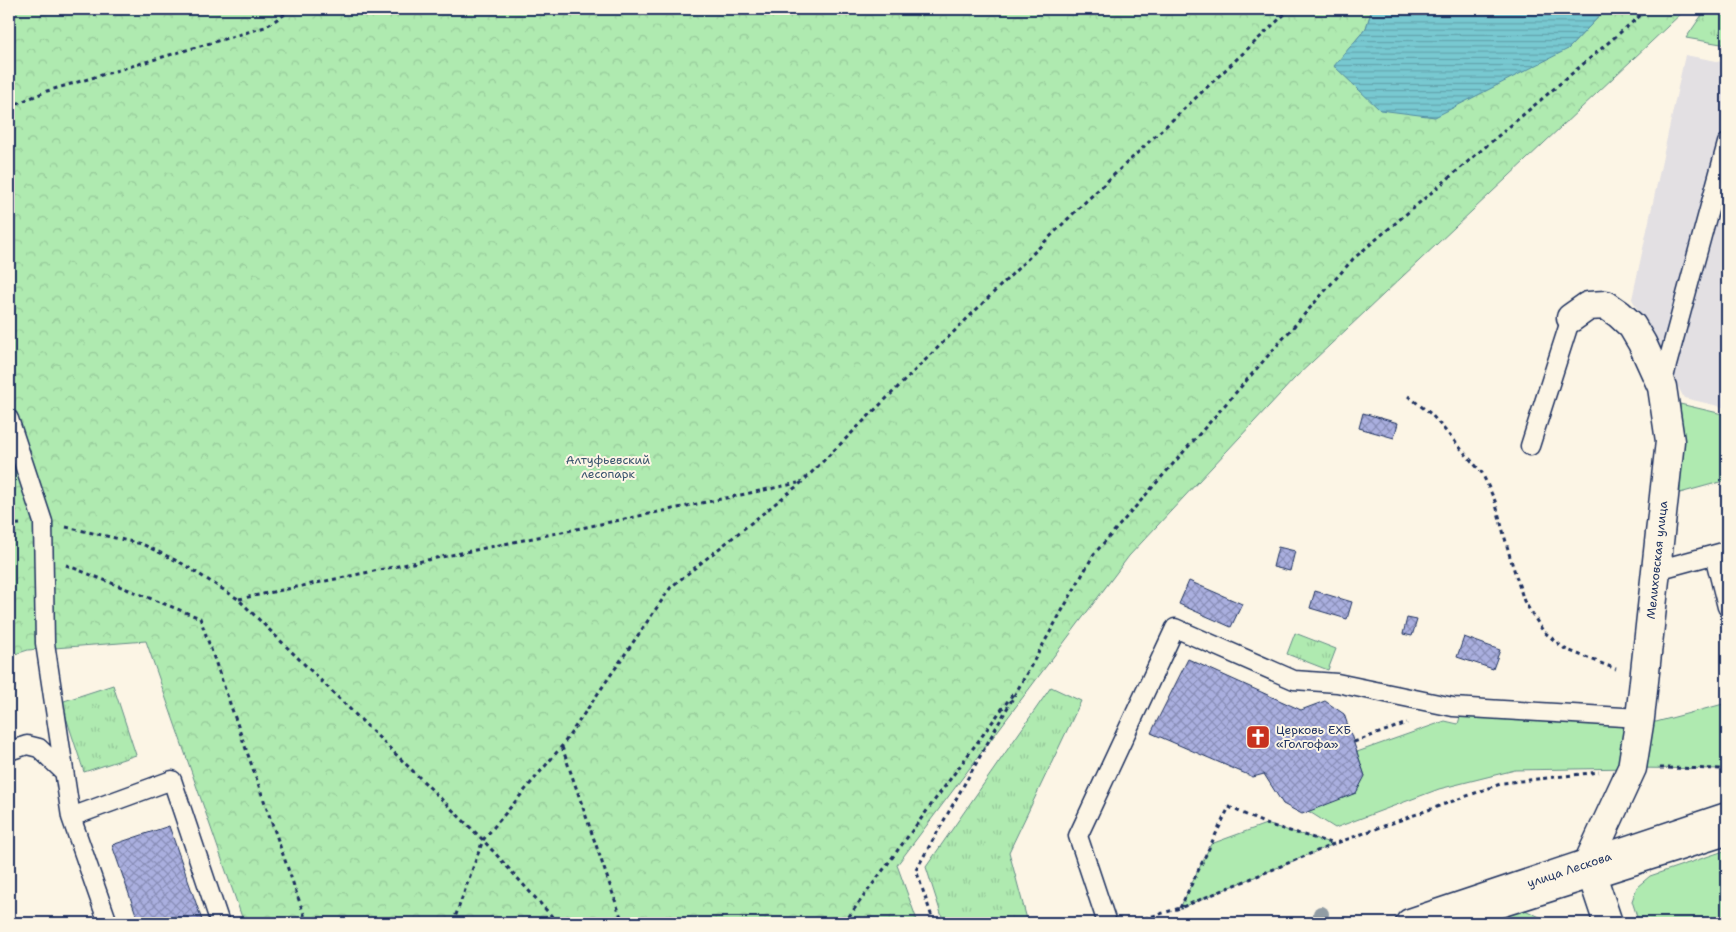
<svg xmlns="http://www.w3.org/2000/svg" width="1736" height="932" viewBox="0 0 1736 932" font-family="'Shantell Sans',sans-serif">
	<defs>
		<pattern id="forest-crowns" width="20" height="18" patternUnits="userSpaceOnUse" patternTransform="scale(1.25)"><rect width="20" height="18" fill="#afeab0"/><path d="M2 6a3 3 0 1 1 6 0M12 15a3 3 0 1 1 6 0" fill="none" stroke="#96c99a"/></pattern>
		<pattern id="park-tufts" width="24" height="20" patternUnits="userSpaceOnUse" patternTransform="scale(1.25)"><rect width="24" height="20" fill="#afeab0"/><path d="M3 7l-1-3M5 7V3M7 7l1-3M15 17l-1-3M17 17v-4M19 17l1-3" fill="none" stroke="#96c99a"/></pattern>
		<pattern id="water-rules" width="6" height="5" patternUnits="userSpaceOnUse" patternTransform="scale(1.25)"><rect width="6" height="5" fill="#78c9d1"/><path d="M0 2.5h6" fill="none" stroke="#62a4ad"/></pattern>
		<pattern id="building-cross-hatch" width="8" height="8" patternUnits="userSpaceOnUse" patternTransform="scale(1.25)"><rect width="8" height="8" fill="#aaafdf"/><path d="M0 0l8 8M0 8l8-8" fill="none" stroke="#8a8fb8"/></pattern>
	</defs>
	<rect width="100%" height="100%" fill="#fcf5e5"/>
	<filter id="ink" filterUnits="userSpaceOnUse"><feTurbulence type="fractalNoise" baseFrequency=".02" numOctaves="2"/><feDisplacementMap in="SourceGraphic" scale="10" xChannelSelector="R" yChannelSelector="G"/><feConvolveMatrix kernelMatrix="1 2 1 2 8 2 1 2 1" color-interpolation-filters="sRGB"/></filter>
	<g filter="url(#ink)">
		<path fill="#e3e0e3" d="M 1685,55 L 1727,63 L 1727,408 L 1684,398 L 1632,299 Z"/>
		<path fill="#afeab0" stroke="#658c87" d="M 1680,404 L 1727,415 L 1727,480 L 1680,493 Z
			M 1727,703 L 1727,769 L 1632,768 L 1515,770 L 1439,789 L 1335,828 L 1308,811 L 1365,776 L 1357,752 L 1445,721 L 1458,724 L 1463,707 L 1640,718 L 1656,722 Z
			M 1266,824 L 1334,844 L 1180,908 L 1211,844 Z
			M 1727,850 L 1727,923 L 1639,923 L 1632,901 L 1637,887 L 1650,876 Z
			M 1525,910 L 1544,919 L 1549,923 L 1472,923 L 1506,911 Z"/>
		<path fill="url(#forest-crowns)" stroke="#658c87" d="M 9,9 L 1372,9 L 1366,28 L 1334,67 L 1568,49 L 1606,9 L 1686,9 L 1295,378 L 1129,556 L 897,865 L 918,923 L 244,923 L 146,641 L 28,650 L 9,656 Z"/>
		<path fill="url(#park-tufts)" stroke="#658c87" d="M 1706,9 L 1727,9 L 1727,45 L 1686,38 Z
			M 1295,633 L 1336,649 L 1328,670 L 1287,654 Z
			M 113,685 L 136,755 L 84,772 L 61,702 Z
			M 1051,687 L 1081,701 L 1009,852 L 1028,923 L 944,923 L 926,867 Z"/>
		<path fill="url(#water-rules)" stroke="#538ba3" d="M 1372,9 L 1606,9 L 1568,49 L 1435,117 L 1380,110 L 1334,66 L 1366,28 Z"/>
		<path fill="url(#building-cross-hatch)" stroke="#1b2f5e" d="M 1363,413 L 1398,423 L 1394,438 L 1359,428 Z
			M 1278,547 L 1295,551 L 1290,571 L 1273,567 Z
			M 1189,581 L 1242,604 L 1231,627 L 1179,604 Z
			M 1315,591 L 1352,602 L 1347,619 L 1310,608 Z
			M 1407,618 L 1417,620 L 1412,636 L 1403,634 Z
			M 1464,637 L 1500,650 L 1493,669 L 1457,657 Z
			M 1188,659 L 1301,710 L 1325,701 L 1344,714 L 1365,776 L 1356,793 L 1302,814 L 1283,804 L 1264,774 L 1253,777 L 1151,733 Z
			M 169,826 L 203,923 L 139,923 L 112,845 Z"/>
		<g fill="none" stroke-linecap="round" stroke-linejoin="round">
			<defs>
				<path id="service" d="M 1662,387 L 1667,365 L 1727,143
					M 9,419 L 43,522 L 45,643 L 71,817 L 108,923
					M 1530,446 L 1571,318
					M 1714,555 L 1727,607
					M 1657,570 L 1727,551
					M 9,751 L 27,745 L 39,748 L 64,772
					M 71,817 L 172,780 L 220,923
					M 1107,923 L 1078,836 L 1175,628 L 1294,680 L 1337,683 L 1453,707 L 1640,718
					M 1453,923 L 1727,836"/>
				<path id="minor" d="M 1571,318 L 1588,306 L 1606,305 L 1619,314 L 1632,326 L 1642,343 L 1662,387 L 1670,441 L 1640,718 L 1632,768 L 1588,863 L 1608,923"/>
				<g id="secondary">
					<path id="s1" d="M 1410,923 L 1727,817"/>
				</g>
			</defs>
			<use href="#service" stroke="#1b2f5e" stroke-width="21"/>
			<use href="#minor" stroke="#1b2f5e" stroke-width="31"/>
			<use href="#secondary" stroke="#1b2f5e" stroke-width="31"/>
			<path stroke="#1b2f5e" stroke-width="3" stroke-dasharray="4 4" stroke-linecap="butt" d="M 9,107 L 47,91 L 265,27 L 293,9
				M 1408,396 L 1431,414 L 1482,473 L 1495,501 L 1510,557 L 1524,601 L 1543,631 L 1565,649 L 1616,669
				M 9,525 L 20,524
				M 66,527 L 142,544 L 183,564 L 238,599 L 483,840 L 558,923
				M 66,565 L 200,618 L 307,923
				M 239,599 L 798,483
				M 1354,742 L 1407,723
				M 562,747 L 623,923
				M 1660,768 L 1727,769
				M 1180,908 L 1229,807 L 1266,824 L 1334,844
				M 453,923 L 483,840 L 562,746 L 671,587 L 801,483 L 1081,206 L 1290,9
				M 844,923 L 1013,694
				M 934,923 L 916,870 L 1094,554 L 1353,259 L 1648,9
				M 1129,923 L 1180,908 L 1334,844 L 1503,783 L 1599,772"/>
			<use href="#service" stroke="#fcf5e5" stroke-width="18"/>
			<use href="#minor" stroke="#fcf5e5" stroke-width="28"/>
			<use href="#secondary" stroke="#fcf5e5" stroke-width="28"/>
		</g>
		<circle fill="#919ca4" cx="1321" cy="914" r="8"/>
	</g>
	<defs>
		<symbol id="church-square" viewBox="-11 -11 22 22"><rect x="-9" y="-9" width="18" height="18" rx="4" fill="#c8321e" stroke="#fcf5e5"/><path d="M-1.2-6h2.4v3.5h3.3v2.4h-3.3V6h-2.4V-.1h-3.3v-2.4h3.3Z" fill="#fff"/></symbol>
	</defs>
	<g fill-rule="evenodd">
		<use href="#church-square" x="1244" y="723" width="28" height="28"/>
	</g>
	<g text-anchor="middle" dominant-baseline="central" stroke-width="4" stroke-linejoin="round" paint-order="stroke">
		<g font-size="12" fill="#39546e" stroke="#fcf5e5">
			<text x="608" y="460">Алтуфьевский<tspan x="608" dy="14">лесопарк</tspan></text>
		</g>
		<g font-size="12" fill="#1b2f5e" stroke="#fcf5e5">
			<text transform="translate(1657 560) rotate(-84)">Мелиховская улица</text>
			<text stroke="none"><textPath href="#s1" startOffset="168">улица Лескова</textPath></text>
		</g>
		<g font-size="12" fill="#1b2f5e" stroke="#fcf5e5" text-anchor="start">
			<text x="1276" y="730">Церковь ЕХБ<tspan x="1276" dy="14">«Голгофа»</tspan></text>
		</g>
	</g>
	<rect width="1736" height="932" fill="none" stroke="#fcf5e5" stroke-width="30"/>
	<rect x="15" y="15" width="1706" height="902" fill="none" stroke="#1b2f5e" stroke-width="2" filter="url(#ink)"/>
</svg>
